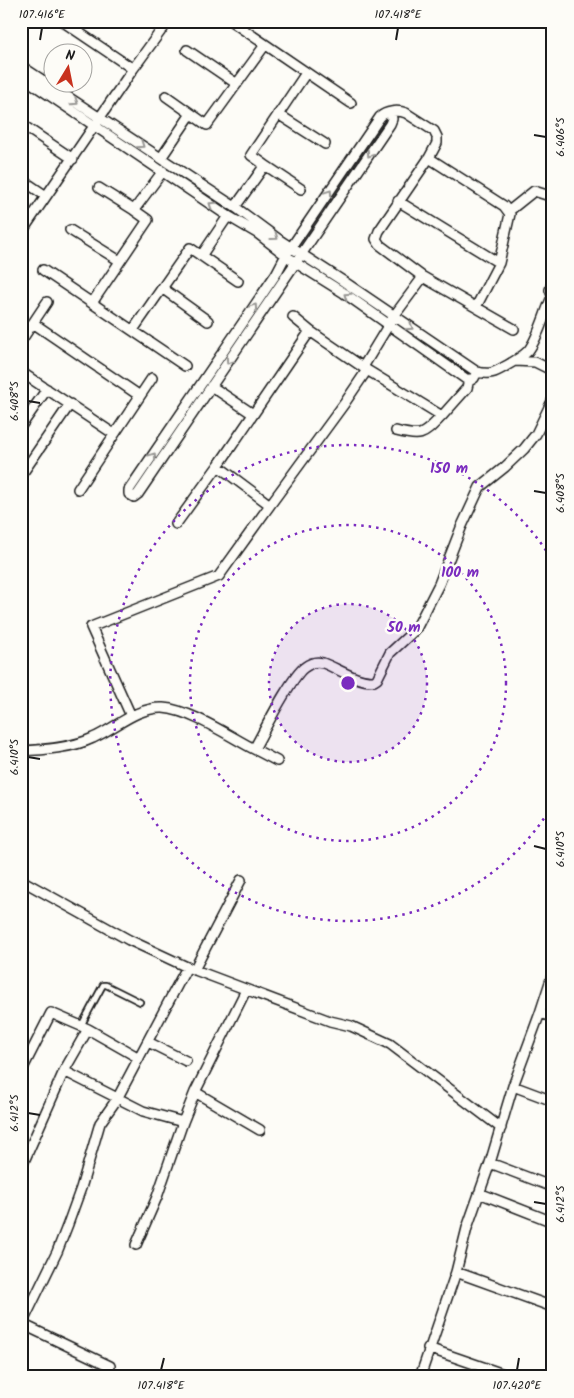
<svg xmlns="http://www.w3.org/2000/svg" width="574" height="1398" viewBox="0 0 574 1398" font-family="Kalam,sans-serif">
	<rect width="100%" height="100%" fill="#fdfcf7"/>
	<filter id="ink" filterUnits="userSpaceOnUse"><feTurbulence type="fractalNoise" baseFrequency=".02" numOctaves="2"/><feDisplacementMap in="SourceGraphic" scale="10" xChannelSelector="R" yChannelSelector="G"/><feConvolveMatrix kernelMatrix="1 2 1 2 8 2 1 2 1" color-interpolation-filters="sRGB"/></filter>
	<g filter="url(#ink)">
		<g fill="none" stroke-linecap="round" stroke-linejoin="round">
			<defs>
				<path id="service" d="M 81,1026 L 103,985 L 106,985 L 140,1002"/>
				<path id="minor" d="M 62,21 L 133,69
					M 151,21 L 163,29
					M 231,21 L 351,103
					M 187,50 L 237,84
					M 21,66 L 235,207 L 281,241 L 343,281 L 477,372 L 474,378 L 471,380 L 466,379 L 344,293 L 296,263 L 257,233 L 228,216 L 21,76
					M 166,96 L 207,125 L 265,45
					M 391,112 L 392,119 L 390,124 L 138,494 L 134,497 L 129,494 L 129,490 L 276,274 L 286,255 L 380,117 C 386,111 398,110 406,113 L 434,131 L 437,137 L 437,143 L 429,158 L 379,231 L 376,239 L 380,245 L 423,277 L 514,329
					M 278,114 L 325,144
					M 21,124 L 73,159
					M 161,158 L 191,114
					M 429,158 L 504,206 L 510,214 L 499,263 L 476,307
					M 265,165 L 301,189
					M 21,179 L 46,196
					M 99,188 L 134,210
					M 398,201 L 499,263
					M 235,207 L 265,165 L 251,155 L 306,73
					M 509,211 L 534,191 L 553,197
					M 70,230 L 120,261
					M 21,233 L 133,69 L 168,21
					M 201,256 L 228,216
					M 43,270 L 185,366
					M 553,281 L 550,290 L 553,298
					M 162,288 L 208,321
					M 92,303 L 148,220 L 134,210 L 163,171
					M 293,317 L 310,331
					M 33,323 L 140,396
					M 133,330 L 190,248 L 238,281
					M 21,341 L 47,302
					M 515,361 L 535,362 L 553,371
					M 363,367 L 394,316 L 423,277
					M 21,372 L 114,434
					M 477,372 C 490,375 494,373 506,366 C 513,362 522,357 528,351 C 538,339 545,312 552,297
					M 211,386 L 253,414
					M 442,416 L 467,388 L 469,379
					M 21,426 L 47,389
					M 218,466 L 270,505 L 344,404 L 367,370
					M 24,471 L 70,404
					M 78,489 L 152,378
					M 176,524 L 218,466 L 310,331 L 367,370 L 442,416 C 423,435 423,438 396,431
					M 131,716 L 91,627 L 219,576 L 270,505
					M 254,749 L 277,761
					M 21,751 C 44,750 72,748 93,738 C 116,728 136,707 163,708 C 191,710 229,736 254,749 C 263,733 292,675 305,667 C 310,663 316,661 323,663 C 339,669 357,682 374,681 L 377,679 L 390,653 L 416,629 L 439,584 L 461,528 L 480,487 L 505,467 L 524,449 L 536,434 L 553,399
					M 21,880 L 129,940 L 187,967 L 330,1021 L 351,1026 L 390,1044 L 501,1128
					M 194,970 L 241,880
					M 540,1013 L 553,1017
					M 148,1042 L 186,1061
					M 64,1071 L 143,1111 L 183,1122
					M 21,1072 L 51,1013 L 88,1029 L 139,1058
					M 513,1086 L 553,1101
					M 195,1092 L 260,1130
					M 490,1163 L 553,1187
					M 21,1168 L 64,1071 L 88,1029
					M 479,1193 L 553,1222
					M 136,1245 L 157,1197 L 183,1122 L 195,1092 L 246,990
					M 456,1272 L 553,1307
					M 22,1324 L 110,1366 L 105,1377
					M 21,1326 L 57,1252 L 68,1224 L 81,1188 L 100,1123 L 117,1099 L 187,967
					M 428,1348 L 512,1377
					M 420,1377 L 456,1272 L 467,1228 L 490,1163 L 513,1086 L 540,1013 L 553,973"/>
			</defs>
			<use href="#service" stroke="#1c1c1c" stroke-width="8"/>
			<use href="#minor" stroke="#1c1c1c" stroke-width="12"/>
			<use href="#service" stroke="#fdfcf7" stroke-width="4.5"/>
			<use href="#minor" stroke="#fdfcf7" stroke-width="9"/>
		</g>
		<defs><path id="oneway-chevron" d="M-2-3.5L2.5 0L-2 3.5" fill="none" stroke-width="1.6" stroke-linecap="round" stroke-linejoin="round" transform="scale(1.25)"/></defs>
		<g stroke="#989794">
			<use href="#oneway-chevron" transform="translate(75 102) rotate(33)"/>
			<use href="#oneway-chevron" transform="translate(141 145) rotate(34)"/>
			<use href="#oneway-chevron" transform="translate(370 154) rotate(124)"/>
			<use href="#oneway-chevron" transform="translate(329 193) rotate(-56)"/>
			<use href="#oneway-chevron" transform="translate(212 205) rotate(-145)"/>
			<use href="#oneway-chevron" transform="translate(275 237) rotate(36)"/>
			<use href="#oneway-chevron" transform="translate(347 296) rotate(-145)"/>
			<use href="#oneway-chevron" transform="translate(254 307) rotate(-56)"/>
			<use href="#oneway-chevron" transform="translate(410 327) rotate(34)"/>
			<use href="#oneway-chevron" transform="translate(229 361) rotate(125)"/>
			<use href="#oneway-chevron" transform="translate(153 456) rotate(-55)"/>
		</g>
	</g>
	<path fill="none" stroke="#1c1c1c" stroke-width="2" d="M 40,40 L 42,28M 396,40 L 398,28M 534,135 L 546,137M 28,401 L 40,403M 534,491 L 546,493M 28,757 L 40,759M 534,846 L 546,849M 28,1113 L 40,1115M 534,1202 L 546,1204M 161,1370 L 164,1358M 517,1370 L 519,1358"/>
	<circle cx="348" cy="683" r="79" fill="#7b2cbf" fill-opacity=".12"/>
	<g fill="none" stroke="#7b2cbf" stroke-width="2.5" stroke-dasharray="2.5 5">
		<circle cx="348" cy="683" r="79"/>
		<circle cx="348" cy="683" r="158"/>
		<path d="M552 806A238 238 0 1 1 552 560"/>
	</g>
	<circle cx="348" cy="683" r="8" fill="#7b2cbf" stroke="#fdfcf7" stroke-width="2.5"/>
	<g font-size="15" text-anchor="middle" font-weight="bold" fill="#7b2cbf" stroke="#fdfcf7" stroke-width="5" stroke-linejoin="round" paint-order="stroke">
		<text x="449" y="473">150 m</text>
		<text x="460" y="577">100 m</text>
		<text x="404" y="632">50 m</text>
	</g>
	<rect width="574" height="1398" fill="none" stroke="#fdfcf7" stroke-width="55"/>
	<g transform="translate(68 68) rotate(10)"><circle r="24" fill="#fdfcf7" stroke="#a3a29f"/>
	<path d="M0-4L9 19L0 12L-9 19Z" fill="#c8321e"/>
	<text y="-8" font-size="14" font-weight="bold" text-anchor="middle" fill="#1c1c1c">N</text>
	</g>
	<rect x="28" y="28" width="518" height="1342" fill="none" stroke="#1c1c1c" stroke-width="2"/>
	<g font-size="12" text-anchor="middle" fill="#1c1c1c">
		<text x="42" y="18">107.416°E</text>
		<text x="398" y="18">107.418°E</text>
		<text transform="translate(560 137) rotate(-90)" y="4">6.406°S</text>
		<text transform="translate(14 401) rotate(-90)" y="4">6.408°S</text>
		<text transform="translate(560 493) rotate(-90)" y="4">6.408°S</text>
		<text transform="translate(14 757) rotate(-90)" y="4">6.410°S</text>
		<text transform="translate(560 849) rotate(-90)" y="4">6.410°S</text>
		<text transform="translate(14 1113) rotate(-90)" y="4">6.412°S</text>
		<text transform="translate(560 1204) rotate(-90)" y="4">6.412°S</text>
		<text x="161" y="1389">107.418°E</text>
		<text x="517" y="1389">107.420°E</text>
	</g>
</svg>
